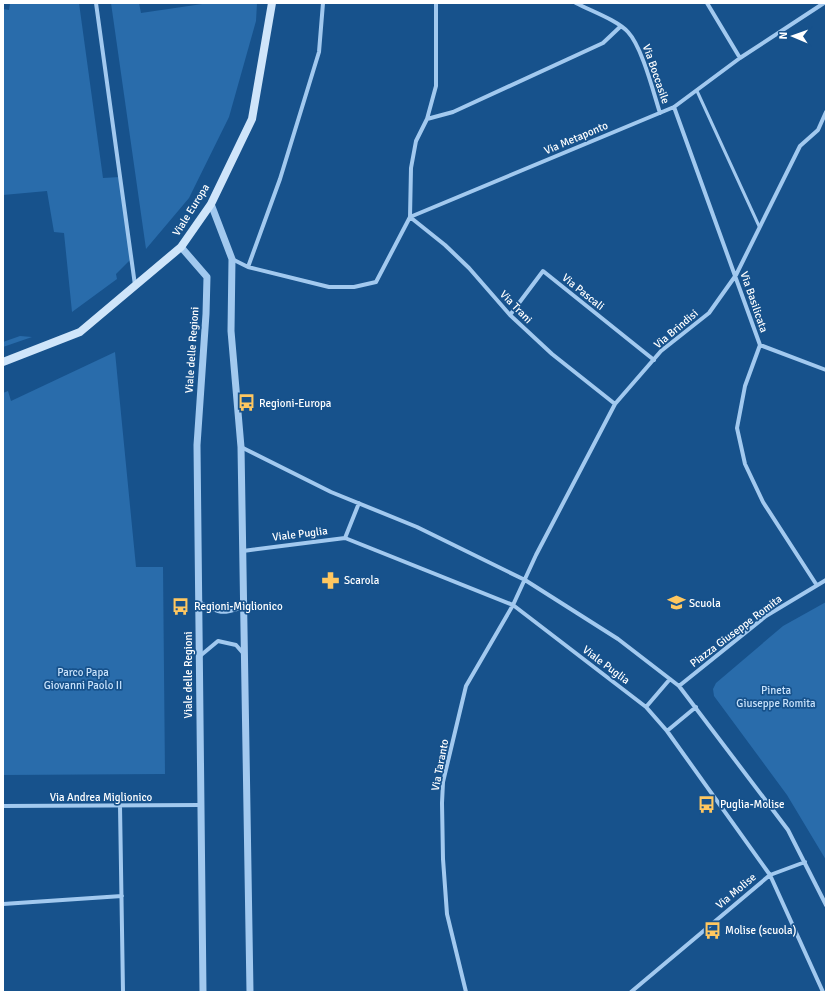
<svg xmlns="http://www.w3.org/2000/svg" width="829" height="995" viewBox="0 0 829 995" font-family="Signika,sans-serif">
	<rect width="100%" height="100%" fill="#17528c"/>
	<path fill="#296cab" d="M 10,3 L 79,3 L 103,178 L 120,177 L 131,259 L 116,274 L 117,279 L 72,312 L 64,233 L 54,232 L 47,191 L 3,195 L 3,9 L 9,10 Z
		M 111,3 L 139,3 L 141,13 L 209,3 L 257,3 L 256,21 L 229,117 L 189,198 L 146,249 Z
		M 20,336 L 32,337 L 3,347 L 3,342 Z
		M 115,352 L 136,567 L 163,567 L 165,774 L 3,775 L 3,393 L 8,391 L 11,401 Z
		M 826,602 L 826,860 L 787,795 L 714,696 L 713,689 L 716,683 L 783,626 Z"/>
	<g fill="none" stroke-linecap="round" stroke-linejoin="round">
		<path stroke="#a2c9ef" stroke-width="3" d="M 697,91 L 759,226"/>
		<path stroke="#a2c9ef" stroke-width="4" d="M 96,3 L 135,285
			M 576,3 C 591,11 617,20 628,32 C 642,47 653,91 660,113
			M 707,3 L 740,58
			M 674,107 L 760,345 L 745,386 L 737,428 L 745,464 L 763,502 L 816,584
			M 427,119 L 453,112 L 603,43 L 621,26
			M 232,259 L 248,267 L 280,179 L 319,52 L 323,3
			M 248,267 L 329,287 L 354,287 L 376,282 L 410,217 L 411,168 L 416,141 L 427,119 L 436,86 L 436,3
			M 510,315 L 543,271 L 654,360
			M 760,345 L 826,370
			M 615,404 L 552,354 L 510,315 L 469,268 L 445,245 L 410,217 L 674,107 L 740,58 L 824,3
			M 241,447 L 331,492 L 417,527 L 525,580 L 618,639 L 679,686 L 788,830 L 826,905
			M 345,538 L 359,503
			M 243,551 L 345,538 L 513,605 L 646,707 L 667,731 L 770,875 L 823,992
			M 199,602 C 219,613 220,615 243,607
			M 200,656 L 218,641 L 236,645 L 243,653
			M 679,686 L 766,616 L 826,580
			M 646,707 L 670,679
			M 667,731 L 696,707
			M 3,806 L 200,805
			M 120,806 L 123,992
			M 3,904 L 122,896
			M 466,992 L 447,914 L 443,859 L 442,803 L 443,782 L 466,686 L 513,605 L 536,555 L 615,404 L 661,351 L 709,313 L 736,275 L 800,146 L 818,130 L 826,112
			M 631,992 L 770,875 L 805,862"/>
		<path stroke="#a2c9ef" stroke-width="7" d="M 211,204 L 232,259 L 231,331 L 241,447 L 250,992
			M 181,247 L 207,277 L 206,314 L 197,445 L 203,992"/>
		<path stroke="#cfe5fa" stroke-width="8" d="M 3,362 L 80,332 L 181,247 L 211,204 L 252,119 L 272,3"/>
	</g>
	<defs>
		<symbol id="bus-bare" viewBox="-9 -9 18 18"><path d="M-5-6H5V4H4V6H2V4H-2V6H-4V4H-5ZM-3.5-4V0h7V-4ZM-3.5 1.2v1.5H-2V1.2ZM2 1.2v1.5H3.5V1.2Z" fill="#ffc760" stroke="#17528c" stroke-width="2.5" paint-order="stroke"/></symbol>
		<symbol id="pharmacy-bare" viewBox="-9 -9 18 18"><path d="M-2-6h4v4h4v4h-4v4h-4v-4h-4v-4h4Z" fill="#ffc760" stroke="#17528c" stroke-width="2.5" paint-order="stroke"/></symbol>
		<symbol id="school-bare" viewBox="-9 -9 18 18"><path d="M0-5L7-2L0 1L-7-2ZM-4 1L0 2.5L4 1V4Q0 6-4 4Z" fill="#ffc760" stroke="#17528c" stroke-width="2.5" paint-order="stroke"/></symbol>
	</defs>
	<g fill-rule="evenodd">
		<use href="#bus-bare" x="234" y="390" width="25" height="25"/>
		<use href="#pharmacy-bare" x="318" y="568" width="25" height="25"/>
		<use href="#school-bare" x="664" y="590" width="25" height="25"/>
		<use href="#bus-bare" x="168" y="594" width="25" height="25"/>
		<use href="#bus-bare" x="694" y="792" width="25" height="25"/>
		<use href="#bus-bare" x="700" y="918" width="25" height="25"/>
	</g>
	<g text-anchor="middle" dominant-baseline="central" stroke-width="3.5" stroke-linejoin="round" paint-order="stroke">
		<g font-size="11" fill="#fff" stroke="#17528c">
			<text transform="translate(656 74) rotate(71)">Via Boccasile</text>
			<text transform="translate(576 138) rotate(-23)">Via Metaponto</text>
			<text transform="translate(191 210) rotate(-58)">Viale Europa</text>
			<text transform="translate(583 292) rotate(39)">Via Pascali</text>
			<text transform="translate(754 302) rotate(71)">Via Basilicata</text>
			<text transform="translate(516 307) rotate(46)">Via Trani</text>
			<text transform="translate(676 329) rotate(-40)">Via Brindisi</text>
			<text transform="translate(192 350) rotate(-86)">Viale delle Regioni</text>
			<text transform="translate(300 534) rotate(-7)">Viale Puglia</text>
			<text transform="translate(736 631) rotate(-37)">Piazza Giuseppe Romita</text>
			<text transform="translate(606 665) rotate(37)">Viale Puglia</text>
			<text transform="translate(188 675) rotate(-90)">Viale delle Regioni</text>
			<text transform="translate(440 765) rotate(-79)">Via Taranto</text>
			<text x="101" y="797">Via Andrea Miglionico</text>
			<text transform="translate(736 891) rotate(-40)">Via Molise</text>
		</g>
		<g font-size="11" fill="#fff" stroke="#17528c" text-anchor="start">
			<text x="259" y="403">Regioni-Europa</text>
			<text x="344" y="580">Scarola</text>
			<text x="689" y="603">Scuola</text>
			<text x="194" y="606">Regioni-Miglionico</text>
			<text x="720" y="804">Puglia-Molise</text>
			<text x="725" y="930">Molise (scuola)</text>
		</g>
		<g font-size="11" fill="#c8e2fb" stroke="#17528c">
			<text x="83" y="672">Parco Papa<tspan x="83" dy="13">Giovanni Paolo II</tspan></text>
			<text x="776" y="690">Pineta<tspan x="776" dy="13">Giuseppe Romita</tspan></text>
		</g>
	</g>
	<rect width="829" height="995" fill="none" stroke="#ffffff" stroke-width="8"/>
	<g transform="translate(793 36) rotate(272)" stroke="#17528c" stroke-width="3" paint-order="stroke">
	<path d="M0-3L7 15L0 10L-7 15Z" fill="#ffffff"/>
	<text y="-6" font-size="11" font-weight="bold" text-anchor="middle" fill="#ffffff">N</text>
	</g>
</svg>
